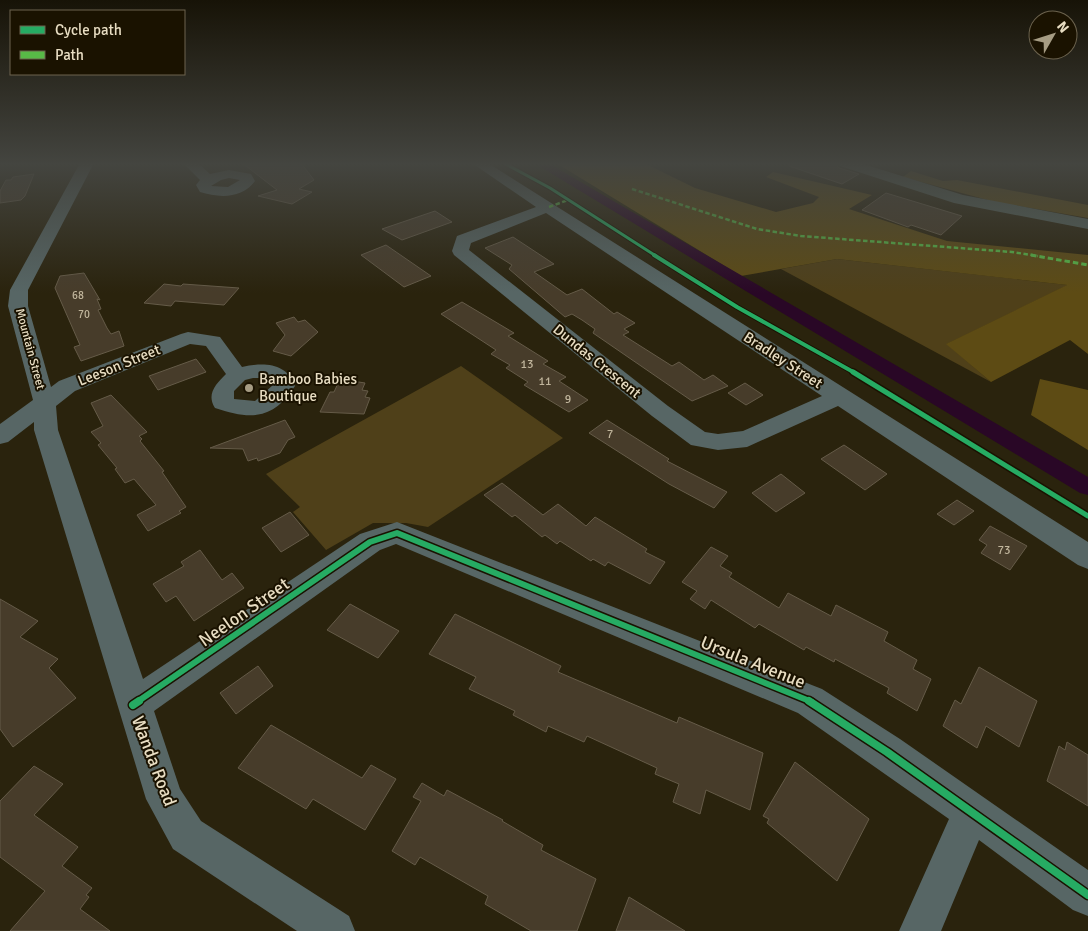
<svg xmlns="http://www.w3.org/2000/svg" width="1088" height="931" viewBox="0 0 1088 931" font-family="Signika,sans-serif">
	<rect width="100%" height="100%" fill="#2a230d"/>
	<path fill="#4f4019" d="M 837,259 L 1068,285 L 947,344 L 991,382 L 781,269 Z
		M 461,366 L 563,438 L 428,527 L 406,523 L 373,523 L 326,550 L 293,512 L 300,507 L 266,474 Z"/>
	<path fill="#5d4b14" d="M 556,163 L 644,163 L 695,188 L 776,212 L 813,203 L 819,197 L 766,177 L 773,172 L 872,195 L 849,209 L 947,241 L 1088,255 L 1088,354 L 1070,340 L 991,382 L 946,344 L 1067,285 L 837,259 L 741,276 Z
		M 911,171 L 943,181 L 957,180 L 1088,205 L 1088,218 L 995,202 L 903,177 Z
		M 1040,379 L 1088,390 L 1088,450 L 1031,415 Z"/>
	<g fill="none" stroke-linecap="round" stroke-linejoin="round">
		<path fill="#290726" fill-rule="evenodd" d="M 534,163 L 548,163 L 1088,477 L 1088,495 L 1080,493 Z"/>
	</g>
	<path fill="#473c2a" stroke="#655b48" d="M 242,163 L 301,163 L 314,180 L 299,189 L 312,192 L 292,204 L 258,196 L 277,190 Z
		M 789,163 L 835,163 L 839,168 L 859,174 L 842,184 L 789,166 Z
		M 34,174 L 25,196 L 21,200 L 0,203 L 0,191 L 6,180 L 11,180 L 13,177 Z
		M 886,193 L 962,216 L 941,235 L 911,225 L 908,227 L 862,210 Z
		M 435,211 L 452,222 L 402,240 L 382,229 Z
		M 513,237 L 554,264 L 534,272 L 567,295 L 582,289 L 614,314 L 617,312 L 635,323 L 624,329 L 629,332 L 623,335 L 672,366 L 679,362 L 704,380 L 713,375 L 728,386 L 692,401 L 593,333 L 595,329 L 582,320 L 572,314 L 565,317 L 509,269 L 512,265 L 485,248 Z
		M 386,245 L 431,276 L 404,287 L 361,255 Z
		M 84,273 L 100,300 L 97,299 L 101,309 L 98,310 L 107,328 L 111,334 L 119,331 L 124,346 L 81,361 L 74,347 L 80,345 L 55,288 L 60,276 Z
		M 164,284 L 181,286 L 183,284 L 239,288 L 224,305 L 175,301 L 171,306 L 144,303 Z
		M 462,302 L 514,333 L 508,336 L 548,361 L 543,364 L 566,377 L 559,381 L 588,400 L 569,412 L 524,385 L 528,382 L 506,368 L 510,365 L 491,354 L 496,350 L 441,314 Z
		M 294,317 L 298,322 L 305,320 L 318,332 L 291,356 L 273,351 L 285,335 L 276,323 Z
		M 196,359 L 206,372 L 158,390 L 149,376 Z
		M 340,379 L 365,383 L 362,390 L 368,391 L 365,397 L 370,398 L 364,414 L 320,412 L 330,392 L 334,392 Z
		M 745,383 L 763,395 L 746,405 L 728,393 Z
		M 111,395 L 147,432 L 139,436 L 142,439 L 140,441 L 164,471 L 162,472 L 186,507 L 179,511 L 181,513 L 148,531 L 137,515 L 156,505 L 134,479 L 125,483 L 115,469 L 117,468 L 98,445 L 101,443 L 91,432 L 103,426 L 91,403 Z
		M 285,420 L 295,437 L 288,440 L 280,453 L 258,461 L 257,458 L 248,461 L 243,449 L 210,448 Z
		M 607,420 L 669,459 L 667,461 L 727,492 L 714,508 L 669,484 L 589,433 Z
		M 844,445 L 887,474 L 865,490 L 821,459 Z
		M 781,474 L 805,493 L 776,512 L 752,493 Z
		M 502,483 L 543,515 L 558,504 L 586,526 L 595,517 L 647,549 L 645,552 L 665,562 L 650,584 L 608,562 L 605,566 L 593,559 L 591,561 L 560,541 L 557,544 L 545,535 L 542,537 L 515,515 L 512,517 L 484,495 Z
		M 957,500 L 974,511 L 954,525 L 937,514 Z
		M 290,512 L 309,535 L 281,552 L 262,528 Z
		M 990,526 L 1027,546 L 1010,570 L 981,553 L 987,545 L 979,540 Z
		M 711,547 L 728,556 L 720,566 L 732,573 L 729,577 L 779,608 L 788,593 L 831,616 L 836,605 L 888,632 L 884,641 L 917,660 L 913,669 L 931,679 L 917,711 L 887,693 L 889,688 L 835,659 L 834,662 L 806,647 L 804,650 L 759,624 L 755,628 L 711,600 L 705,609 L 690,599 L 697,591 L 682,582 Z
		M 200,550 L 222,580 L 232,573 L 244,588 L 194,621 L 176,596 L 166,602 L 153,584 L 184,566 L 181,562 Z
		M 0,599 L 38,621 L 20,637 L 58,659 L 49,668 L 76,698 L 13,747 L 0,729 Z
		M 350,604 L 399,631 L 378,658 L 327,630 Z
		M 455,614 L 561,666 L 558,672 L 677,723 L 679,717 L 763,753 L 750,810 L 706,790 L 700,814 L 673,802 L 679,784 L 655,774 L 657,768 L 587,736 L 584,742 L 548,726 L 546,732 L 513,715 L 515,711 L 469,689 L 476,677 L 429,654 Z
		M 258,666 L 273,686 L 236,714 L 220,693 Z
		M 979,667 L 1037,701 L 1019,747 L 986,726 L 977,748 L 943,726 L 955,700 L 961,704 Z
		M 271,725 L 362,778 L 371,765 L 396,779 L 365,830 L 313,799 L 306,809 L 238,768 Z
		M 1067,742 L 1088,755 L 1088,806 L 1047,781 L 1059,746 L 1065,750 Z
		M 795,762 L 869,819 L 837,881 L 767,823 L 769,819 L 763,816 Z
		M 34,766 L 63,784 L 34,815 L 78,847 L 62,866 L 92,888 L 86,895 L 89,897 L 80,909 L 110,931 L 10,931 L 45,891 L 0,857 L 0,801 Z
		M 422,783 L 444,796 L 447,790 L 503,820 L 502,821 L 543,845 L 541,850 L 596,879 L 577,931 L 531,931 L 485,904 L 488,896 L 420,857 L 415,865 L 392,851 L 421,801 L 413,797 Z
		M 629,897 L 685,931 L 616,931 Z"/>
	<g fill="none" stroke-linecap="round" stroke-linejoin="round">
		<path fill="#576665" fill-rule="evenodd" d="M 80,163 L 94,163 L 28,290 L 28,306 L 51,387 L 59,381 L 181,334 L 188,332 L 220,337 L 242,367 C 264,362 287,363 295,386 C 273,420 251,420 215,408 C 206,394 216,384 226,374 L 206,346 L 190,344 L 75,391 L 56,406 L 58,430 L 143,679 L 360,534 L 397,522 L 822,689 L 900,739 L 1088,870 L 1088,916 L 1073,910 L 979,840 L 941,931 L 899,931 L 949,819 L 798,713 L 396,544 L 380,550 L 154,711 L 180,789 L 201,821 L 349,916 L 355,931 L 297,931 L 173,849 L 146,799 L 34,430 L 34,422 L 8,442 L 0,444 L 0,424 L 33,400 L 8,306 L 10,290 ZM 253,378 L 265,378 L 271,381 L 273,385 L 255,401 L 234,399 L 234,391 L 245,380 Z
			M 183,163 L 198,163 L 210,174 L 229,170 L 251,174 L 255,181 C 242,199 219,198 200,192 L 196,185 L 200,180 ZM 229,178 L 240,180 L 228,187 L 211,186 L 221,180 Z
			M 472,163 L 488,163 L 1088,542 L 1088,569 L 1078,565 L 838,406 L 747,447 L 718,450 L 691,445 L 652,416 L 454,255 L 452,251 L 457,236 L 536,207 ZM 546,213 L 822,396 L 743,431 L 718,434 L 705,432 L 668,406 L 469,250 L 471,243 Z"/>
		<path fill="#55645e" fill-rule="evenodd" d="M 837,163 L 860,163 L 963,195 L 1088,219 L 1088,229 L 954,203 L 840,166 Z"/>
		<path stroke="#58b947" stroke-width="2.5" stroke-dasharray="4.5 2.5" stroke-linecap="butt" d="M 632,189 L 757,229 L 801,236 L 1012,252 L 1038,256
			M 549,207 L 568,200"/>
		<path stroke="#58b947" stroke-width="3" stroke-dasharray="5.5 3" stroke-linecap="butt" d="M 1031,255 L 1088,265"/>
		<defs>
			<path id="cycleway-far4" d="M 504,163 L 550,188 L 656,256"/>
			<path id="cycleway-far3" d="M 654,255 L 737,307 L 855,373"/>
			<path id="cycleway-far2" d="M 853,372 L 1088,516"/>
			<path id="cycleway-far1" d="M 137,702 L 370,542 L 397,533 L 812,702"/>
			<path id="cycleway" d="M 809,701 L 887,752 L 1088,895
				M 133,705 L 139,701"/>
		</defs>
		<use href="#cycleway-far4" stroke="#1a1200" stroke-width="5"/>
		<use href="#cycleway-far3" stroke="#1a1200" stroke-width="6"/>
		<use href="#cycleway-far2" stroke="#1a1200" stroke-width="8"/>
		<use href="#cycleway-far1" stroke="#1a1200" stroke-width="9"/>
		<use href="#cycleway" stroke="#1a1200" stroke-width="11"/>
		<use href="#cycleway-far4" stroke="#26ab63" stroke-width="3"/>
		<use href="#cycleway-far3" stroke="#26ab63" stroke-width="4"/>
		<use href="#cycleway-far2" stroke="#26ab63" stroke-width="5"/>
		<use href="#cycleway-far1" stroke="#26ab63" stroke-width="6"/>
		<use href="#cycleway" stroke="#26ab63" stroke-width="8"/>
	</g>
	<linearGradient id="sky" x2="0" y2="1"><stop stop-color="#171307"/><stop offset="0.56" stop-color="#444540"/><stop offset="1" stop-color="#444540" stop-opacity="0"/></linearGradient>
	<rect width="1088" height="293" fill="url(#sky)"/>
	<circle fill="#a69c83" stroke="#1a1200" stroke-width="2" cx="249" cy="388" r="5"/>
	<g text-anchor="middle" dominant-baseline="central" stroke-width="4" stroke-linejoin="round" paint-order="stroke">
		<g font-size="11" fill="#c0b59c">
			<text x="78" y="295">68</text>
			<text x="84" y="314">70</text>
		</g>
		<g font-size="12" fill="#e8ddc2" stroke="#1a1200">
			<text transform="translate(30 349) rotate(75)">Mountain Street</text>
		</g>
		<g font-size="12" fill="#c0b59c">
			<text x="527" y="364">13</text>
			<text x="545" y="381">11</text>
			<text x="568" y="399">9</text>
			<text x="610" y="434">7</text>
			<text x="1004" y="550">73</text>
		</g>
		<g font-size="15" fill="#e8ddc2" stroke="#1a1200">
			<text transform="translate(783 360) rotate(33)">Bradley Street</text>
			<text transform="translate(597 361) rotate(39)">Dundas Crescent</text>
			<text transform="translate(119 365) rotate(-22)">Leeson Street</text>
		</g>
		<g font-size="15" fill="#e8ddc2" stroke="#1a1200" text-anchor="start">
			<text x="259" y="379">Bamboo Babies<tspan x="259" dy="17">Boutique</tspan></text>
		</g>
		<g font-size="18" fill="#e8ddc2" stroke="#1a1200">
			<text transform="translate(244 612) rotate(-35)">Neelon Street</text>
			<text transform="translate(753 662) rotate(22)">Ursula Avenue</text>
			<text transform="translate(154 761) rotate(69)">Wanda Road</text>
		</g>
	</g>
	<rect x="10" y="10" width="175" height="65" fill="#1a1200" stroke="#6c634e"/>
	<rect x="20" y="26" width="25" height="8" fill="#26ab63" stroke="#6c634e"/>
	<text x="55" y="35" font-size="15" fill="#e8ddc2">Cycle path</text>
	<rect x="20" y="51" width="25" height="8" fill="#58b947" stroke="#6c634e"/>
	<text x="55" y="60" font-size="15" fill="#e8ddc2">Path</text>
	<g transform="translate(1053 35) rotate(51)"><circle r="24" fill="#1a1200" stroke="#6c634e"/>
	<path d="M0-4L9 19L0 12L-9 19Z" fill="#a69c83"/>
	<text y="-8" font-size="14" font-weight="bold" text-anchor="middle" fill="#e8ddc2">N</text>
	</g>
</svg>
